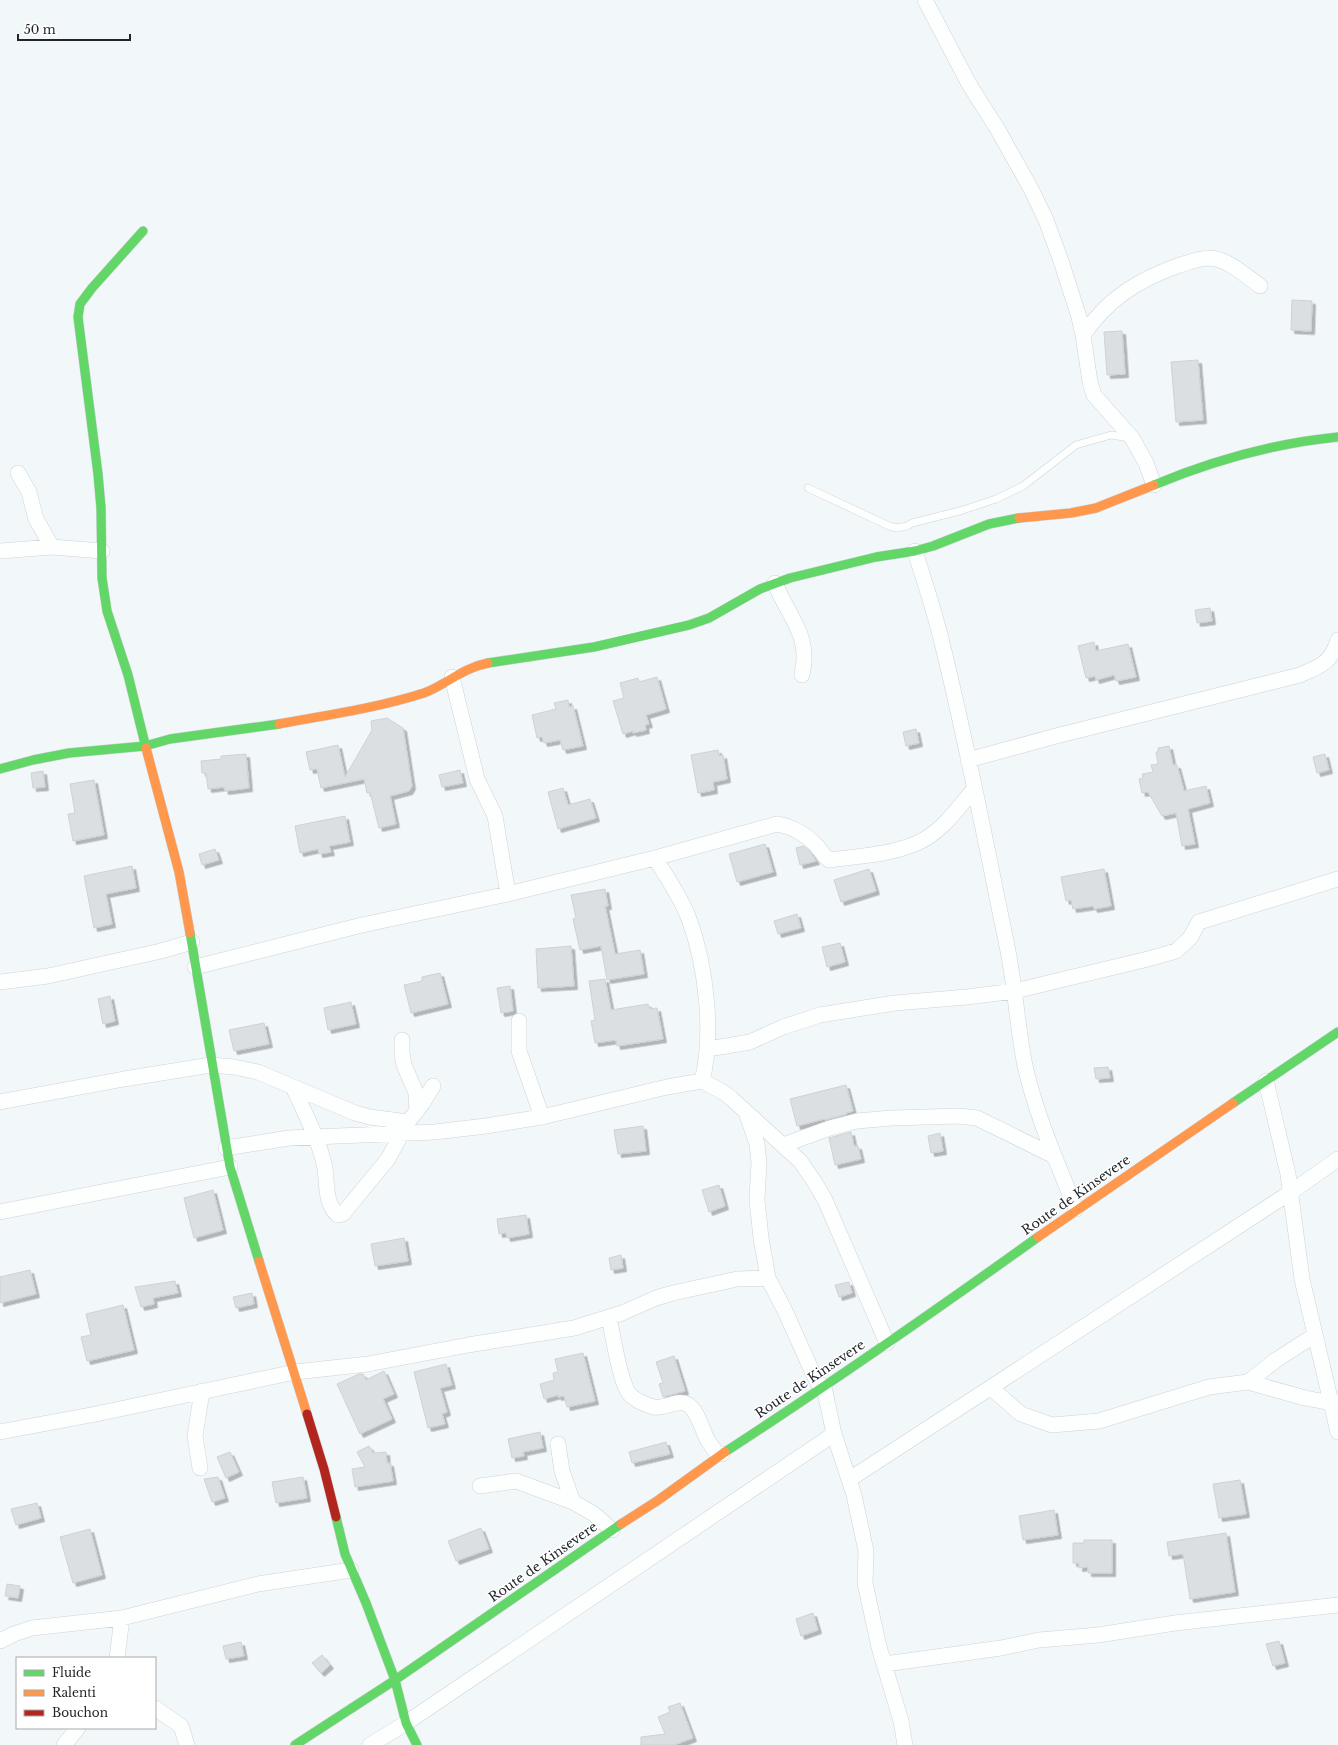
<svg xmlns="http://www.w3.org/2000/svg" width="1338" height="1745" viewBox="0 0 1338 1745" font-family="'Libre Baskerville',serif">
	<defs>
		<filter id="shadow"><feDropShadow dx="3.5" dy="3.5" stdDeviation="0" flood-color="#0004"/></filter>
	</defs>
	<rect width="100%" height="100%" fill="#f2f7fa"/>
	<path fill="#dbdfe1" stroke="#ced2d4" filter="url(#shadow)" d="M 1292,300 L 1312,301 L 1311,331 L 1291,330 Z
		M 1122,331 L 1125,374 L 1107,375 L 1104,332 Z
		M 1198,360 L 1203,420 L 1176,422 L 1171,362 Z
		M 1210,608 L 1212,621 L 1197,623 L 1195,610 Z
		M 1094,642 L 1096,651 L 1128,644 L 1136,677 L 1116,681 L 1114,675 L 1096,680 L 1095,676 L 1086,678 L 1078,646 Z
		M 657,677 L 666,709 L 646,715 L 649,724 L 645,725 L 646,730 L 633,733 L 633,731 L 623,734 L 613,701 L 624,698 L 620,683 L 638,678 L 639,682 Z
		M 568,700 L 569,707 L 573,706 L 583,746 L 563,750 L 560,740 L 544,743 L 542,737 L 537,738 L 532,715 L 556,709 L 554,703 Z
		M 387,718 L 403,728 L 412,786 L 409,791 L 390,796 L 396,824 L 379,828 L 370,792 L 367,793 L 364,779 L 321,788 L 317,769 L 310,770 L 306,752 L 338,745 L 345,777 L 372,730 L 371,721 Z
		M 916,729 L 919,743 L 906,746 L 903,732 Z
		M 1169,746 L 1173,765 L 1177,765 L 1184,791 L 1206,786 L 1210,803 L 1188,809 L 1195,844 L 1182,846 L 1176,813 L 1162,816 L 1148,792 L 1142,793 L 1139,779 L 1143,778 L 1142,774 L 1153,772 L 1151,765 L 1158,764 L 1156,752 L 1158,752 L 1158,748 Z
		M 718,750 L 719,756 L 723,755 L 727,779 L 713,782 L 714,790 L 698,793 L 691,755 Z
		M 246,754 L 249,788 L 225,791 L 224,787 L 208,789 L 206,773 L 202,773 L 201,761 L 221,759 L 221,756 Z
		M 1325,754 L 1329,770 L 1317,773 L 1313,757 Z
		M 460,770 L 463,783 L 442,787 L 439,775 Z
		M 43,771 L 45,787 L 33,788 L 31,773 Z
		M 94,780 L 104,835 L 73,841 L 68,814 L 75,813 L 70,784 Z
		M 563,788 L 568,805 L 590,799 L 596,818 L 558,829 L 548,792 Z
		M 345,816 L 350,842 L 329,846 L 331,852 L 319,854 L 318,849 L 300,853 L 295,826 Z
		M 765,844 L 773,872 L 737,882 L 729,854 Z
		M 804,846 L 810,852 L 816,861 L 800,865 L 796,848 Z
		M 215,849 L 219,860 L 202,865 L 199,854 Z
		M 132,866 L 136,888 L 106,894 L 112,924 L 94,928 L 84,876 Z
		M 869,869 L 876,891 L 841,902 L 834,880 Z
		M 1104,869 L 1111,906 L 1094,909 L 1093,906 L 1073,909 L 1071,900 L 1066,901 L 1061,877 Z
		M 605,889 L 608,906 L 605,906 L 615,954 L 640,950 L 644,974 L 607,980 L 601,946 L 580,950 L 573,919 L 576,918 L 571,895 Z
		M 797,914 L 801,928 L 778,934 L 774,921 Z
		M 840,943 L 845,962 L 827,967 L 822,947 Z
		M 571,946 L 574,986 L 538,988 L 536,949 Z
		M 440,973 L 448,1004 L 411,1013 L 404,985 L 422,981 L 422,977 Z
		M 605,979 L 611,1010 L 648,1004 L 650,1009 L 657,1008 L 663,1039 L 617,1046 L 616,1040 L 595,1043 L 591,1021 L 595,1020 L 589,981 Z
		M 510,986 L 513,1011 L 501,1013 L 497,988 Z
		M 110,996 L 115,1021 L 103,1024 L 98,999 Z
		M 351,1002 L 356,1024 L 328,1030 L 324,1008 Z
		M 264,1023 L 269,1044 L 234,1051 L 229,1030 Z
		M 1108,1067 L 1110,1078 L 1096,1079 L 1094,1068 Z
		M 846,1085 L 853,1111 L 846,1113 L 847,1114 L 825,1120 L 824,1119 L 797,1126 L 790,1099 Z
		M 643,1126 L 646,1151 L 618,1154 L 614,1130 Z
		M 851,1132 L 854,1146 L 858,1146 L 861,1159 L 835,1165 L 829,1138 Z
		M 940,1133 L 943,1151 L 931,1153 L 928,1136 Z
		M 719,1185 L 725,1206 L 709,1212 L 702,1190 Z
		M 213,1190 L 223,1230 L 194,1238 L 184,1198 Z
		M 526,1215 L 529,1234 L 507,1238 L 506,1233 L 499,1234 L 497,1219 Z
		M 404,1238 L 408,1261 L 375,1266 L 371,1244 Z
		M 621,1255 L 623,1268 L 611,1270 L 609,1258 Z
		M 30,1270 L 36,1294 L 0,1303 L 0,1277 Z
		M 175,1281 L 178,1293 L 153,1298 L 154,1304 L 141,1307 L 135,1287 Z
		M 849,1282 L 852,1293 L 839,1297 L 835,1285 Z
		M 252,1293 L 254,1304 L 236,1308 L 233,1297 Z
		M 123,1305 L 134,1350 L 87,1361 L 81,1337 L 91,1335 L 86,1314 Z
		M 583,1353 L 595,1401 L 567,1407 L 564,1396 L 558,1397 L 558,1395 L 544,1399 L 540,1384 L 554,1380 L 553,1373 L 558,1372 L 555,1359 Z
		M 674,1356 L 685,1391 L 663,1397 L 659,1384 L 663,1383 L 656,1362 Z
		M 446,1364 L 452,1385 L 440,1388 L 447,1412 L 442,1414 L 445,1424 L 428,1428 L 414,1372 Z
		M 384,1371 L 394,1394 L 383,1399 L 392,1419 L 360,1434 L 337,1384 L 359,1374 L 363,1374 L 366,1380 Z
		M 540,1432 L 543,1448 L 523,1452 L 524,1456 L 512,1458 L 508,1439 Z
		M 666,1442 L 670,1454 L 632,1463 L 629,1452 Z
		M 369,1446 L 373,1453 L 386,1452 L 387,1463 L 390,1463 L 393,1481 L 355,1487 L 352,1469 L 365,1467 L 357,1452 Z
		M 230,1452 L 239,1472 L 226,1478 L 217,1457 Z
		M 218,1477 L 225,1498 L 212,1502 L 204,1479 Z
		M 303,1477 L 307,1498 L 276,1503 L 272,1482 Z
		M 1240,1480 L 1246,1514 L 1219,1518 L 1213,1484 Z
		M 37,1503 L 41,1518 L 16,1525 L 11,1509 Z
		M 1054,1510 L 1058,1535 L 1023,1540 L 1019,1516 Z
		M 481,1528 L 489,1549 L 456,1561 L 448,1541 Z
		M 90,1529 L 102,1575 L 73,1583 L 60,1537 Z
		M 1226,1533 L 1235,1592 L 1190,1599 L 1183,1554 L 1169,1556 L 1167,1542 Z
		M 1084,1540 L 1112,1540 L 1112,1573 L 1088,1573 L 1088,1567 L 1079,1568 L 1079,1563 L 1073,1563 L 1073,1543 L 1084,1543 Z
		M 7,1584 L 20,1586 L 18,1598 L 5,1596 Z
		M 813,1613 L 818,1630 L 801,1636 L 796,1619 Z
		M 1279,1641 L 1285,1663 L 1273,1666 L 1266,1644 Z
		M 241,1642 L 244,1656 L 226,1659 L 223,1646 Z
		M 322,1655 L 330,1665 L 321,1673 L 312,1663 Z
		M 680,1703 L 693,1738 L 674,1745 L 641,1745 L 641,1737 L 665,1734 L 658,1717 L 670,1712 L 668,1707 Z"/>
	<g fill="none" stroke-linecap="round" stroke-linejoin="round">
		<defs>
			<path id="lane" d="M 808,488 L 889,526 L 897,528 L 907,526 L 912,523 L 963,510 L 996,499 L 1023,486 L 1076,445 L 1111,435 L 1130,438"/>
			<path id="street" d="M 925,0 L 969,84 L 998,130 L 1031,189 L 1046,220 L 1061,261 L 1079,317 L 1083,335 L 1090,382 L 1094,395 L 1132,438 L 1146,463 L 1154,485
				M 1083,335 C 1108,299 1136,281 1177,266 C 1187,263 1199,258 1210,258 C 1228,259 1246,276 1260,286
				M 18,473 L 29,492 L 36,519 L 52,547
				M 0,551 L 52,547 L 102,551
				M 915,551 C 924,581 935,612 942,643 C 967,743 986,845 1007,946 C 1015,984 1017,1023 1024,1061 C 1035,1113 1056,1160 1076,1209
				M 775,583 C 789,619 811,634 802,675
				M 452,677 L 477,779 L 495,816 L 508,894
				M 968,760 L 1056,736 L 1300,675 C 1322,665 1330,664 1338,640
				M 655,858 C 667,878 681,897 689,919 C 706,965 714,1034 702,1081
				M 195,967 L 362,925 L 508,894 L 655,858 L 777,824 C 791,826 807,835 817,846 C 821,851 824,856 829,860 C 858,856 890,855 917,843 C 941,833 958,808 974,789
				M 0,982 L 48,976 L 161,951 L 192,942
				M 519,1021 L 519,1051 L 542,1117
				M 402,1040 L 402,1053 L 404,1065 L 416,1093 L 417,1111
				M 708,1049 L 750,1042 L 783,1027 L 820,1015 L 895,1003 L 967,997 L 1015,991 L 1152,958 L 1176,951 L 1190,938 L 1199,922 L 1338,879
				M 1266,1081 L 1288,1174 L 1302,1279 L 1338,1432
				M 293,1087 C 305,1114 319,1139 325,1168 C 327,1183 325,1205 338,1215 L 343,1214 L 346,1210 L 388,1159 L 408,1122 L 422,1104 L 433,1086
				M 0,1102 L 124,1079 L 211,1065 L 234,1067 L 258,1072 L 355,1113 L 370,1117 L 408,1122
				M 746,1112 L 757,1144 L 759,1162 L 757,1200 L 761,1238 L 768,1278 L 785,1311 L 811,1369 L 818,1383 L 824,1387 L 834,1434 L 854,1495 L 866,1551 L 865,1583 L 879,1647 L 901,1721 L 905,1745
				M 783,1145 L 830,1128 L 857,1121 L 892,1118 L 959,1116 L 977,1118 L 1054,1156
				M 226,1148 L 289,1138 L 435,1132 L 486,1126 L 542,1117 L 667,1087 L 702,1081 L 723,1092 L 732,1099 L 800,1161 L 814,1181 L 825,1200 L 887,1343
				M 0,1212 L 230,1167
				M 609,1317 C 613,1336 619,1377 628,1392 C 632,1399 646,1405 654,1407 C 666,1409 676,1399 687,1404 C 698,1410 702,1430 708,1441 C 711,1445 714,1449 717,1454 L 722,1454
				M 1248,1382 L 1276,1360 L 1315,1335
				M 991,1388 L 1021,1414 L 1052,1425 L 1099,1421 L 1209,1387 L 1248,1382 L 1305,1398 L 1332,1403 L 1338,1402
				M 0,1432 L 96,1414 L 295,1372 L 368,1364 L 468,1345 L 574,1328 L 622,1313 L 656,1298 L 673,1293 L 737,1279 L 768,1278
				M 558,1444 L 562,1471 L 573,1502
				M 200,1468 L 195,1436 L 202,1391
				M 850,1479 L 1291,1192 L 1338,1159
				M 480,1486 L 516,1481 L 573,1502 L 594,1514 L 612,1530
				M 0,1641 L 14,1634 L 32,1628 L 122,1618 L 258,1584 L 351,1570
				M 117,1658 L 122,1618
				M 885,1664 L 1001,1648 L 1039,1640 L 1098,1635 L 1175,1623 L 1338,1605
				M 155,1708 L 181,1726 L 187,1745
				M 64,1745 L 78,1728
				M 370,1745 L 406,1723 L 834,1434"/>
			<path id="fast" d="M 143,231 L 92,288 L 80,304 L 78,317 L 98,474 L 101,508 L 102,578 L 107,611 L 128,675 L 146,748
				M 1154,485 C 1212,461 1276,443 1338,437
				M 488,663 L 594,647 L 689,625 L 709,618 L 760,589 L 790,578 L 876,557 L 915,551 L 933,546 L 989,524 L 1019,518
				M 0,769 L 33,760 L 69,753 L 145,746 L 170,739 L 279,724
				M 190,933 L 230,1167 L 259,1261
				M 1233,1103 L 1338,1032
				M 725,1452 C 831,1383 935,1311 1038,1237
				M 336,1517 L 345,1554 L 366,1603 L 395,1680 L 406,1723 L 417,1745
				M 295,1745 L 395,1680 L 621,1524"/>
			<path id="slow" d="M 1019,518 L 1071,513 L 1096,508 L 1154,485
				M 279,724 C 328,715 377,708 424,693 C 446,685 462,668 488,663
				M 146,748 L 179,872 L 190,933
				M 1038,1237 L 1233,1103
				M 259,1261 L 307,1414
				M 621,1524 L 657,1501 L 725,1452"/>
			<path id="jam" d="M 307,1414 L 324,1469 L 336,1517"/>
		</defs>
		<use href="#lane" stroke="#cfd3d6" stroke-width="8"/>
		<use href="#street" stroke="#cfd3d6" stroke-width="16"/>
		<use href="#fast" stroke="#cfd3d6" stroke-width="10"/>
		<use href="#slow" stroke="#cfd3d6" stroke-width="10"/>
		<use href="#jam" stroke="#cfd3d6" stroke-width="10"/>
		<use href="#lane" stroke="#fdfefe" stroke-width="7"/>
		<use href="#street" stroke="#fdfefe" stroke-width="15"/>
		<use href="#fast" stroke="#63d668" stroke-width="9"/>
		<use href="#slow" stroke="#ff974d" stroke-width="9"/>
		<use href="#jam" stroke="#b3261e" stroke-width="9"/>
	</g>
	<g text-anchor="middle" dominant-baseline="central" stroke-width="3" stroke-linejoin="round" paint-order="stroke">
		<g font-size="13" fill="#222528" stroke="#fff">
			<text transform="translate(1076 1195) rotate(-35)">Route de Kinsevere</text>
			<text transform="translate(810 1379) rotate(-34)">Route de Kinsevere</text>
			<text transform="translate(543 1562) rotate(-35)">Route de Kinsevere</text>
		</g>
	</g>
	<rect x="16" y="1657" width="140" height="72" fill="#ffffff" stroke="#a7a8a9"/>
	<rect x="24" y="1670" width="20" height="6" fill="#63d668" stroke="#a7a8a9"/>
	<text x="52" y="1677" font-size="12" fill="#222528">Fluide</text>
	<rect x="24" y="1690" width="20" height="6" fill="#ff974d" stroke="#a7a8a9"/>
	<text x="52" y="1697" font-size="12" fill="#222528">Ralenti</text>
	<rect x="24" y="1710" width="20" height="6" fill="#b3261e" stroke="#a7a8a9"/>
	<text x="52" y="1717" font-size="12" fill="#222528">Bouchon</text>
	<path d="M18 34v6h112v-6" fill="none" stroke="#222528" stroke-width="2"/>
	<text x="24" y="34" font-size="12" fill="#222528" stroke="#ffffff" stroke-width="3" paint-order="stroke">50 m</text>
</svg>
